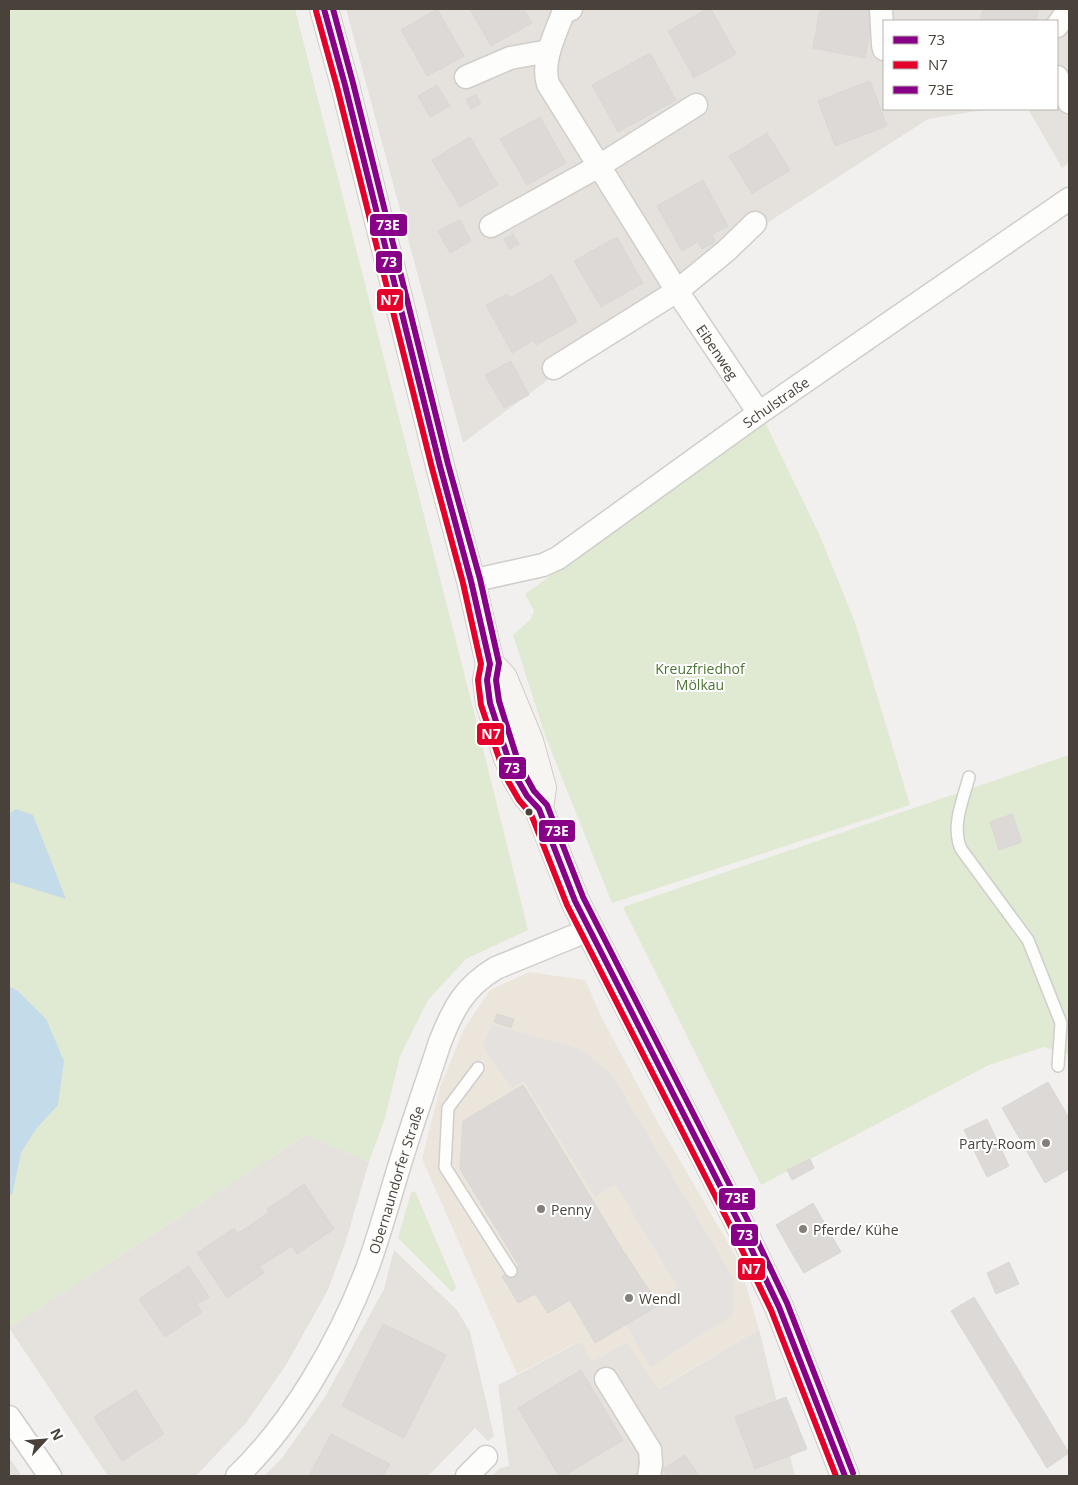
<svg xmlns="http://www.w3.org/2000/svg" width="1078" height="1485" viewBox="0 0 1078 1485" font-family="'Open Sans',sans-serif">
	<rect width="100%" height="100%" fill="#f2f0ee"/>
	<path fill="#e5e2dd" d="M 346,9 L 1069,9 L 1069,163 L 1062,168 L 1028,109 L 1057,109 L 1057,21 L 884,21 L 884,109 L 990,109 L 928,119 L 702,265 L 463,443 Z
		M 306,1135 L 369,1162 L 345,1244 L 328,1290 L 286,1365 L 246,1423 L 196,1476 L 108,1476 L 9,1328 Z
		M 394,1250 L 457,1310 L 470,1332 L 494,1436 L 488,1441 L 475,1428 L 428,1476 L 264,1476 L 282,1458 L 325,1397 L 384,1289 Z
		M 759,1329 L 795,1476 L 492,1476 L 500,1468 L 509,1466 L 498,1385 L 581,1341 L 592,1361 L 627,1342 L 659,1389 Z
		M 9,1457 L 22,1476 L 9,1476 Z"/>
	<path fill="#ece5dc" d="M 529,972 L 585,980 L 602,1018 L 658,1123 L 739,1262 L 759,1329 L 658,1389 L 627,1343 L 592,1361 L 580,1341 L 517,1374 L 422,1159 L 440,1087 L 464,1029 L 490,990 Z"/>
	<path fill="#e0e9d1" d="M 9,9 L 295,9 L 471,700 L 528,930 L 466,959 L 428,1000 L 400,1056 L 385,1118 L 369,1162 L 306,1135 L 9,1328 Z
		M 765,422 L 820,536 L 855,622 L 910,805 L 612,903 L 545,735 L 513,635 L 530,620 L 534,611 L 525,594 Z
		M 1069,755 L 1069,1055 L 1044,1047 L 989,1065 L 761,1185 L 623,907 Z
		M 415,1191 L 456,1287 L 455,1290 L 452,1292 L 398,1238 L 411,1193 Z"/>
	<path fill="#e4e1df" d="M 492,1025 L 581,1049 L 612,1075 L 734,1279 L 733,1315 L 650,1367 L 626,1324 L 659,1305 L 677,1286 L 615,1184 L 595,1197 L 524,1081 L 512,1088 L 483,1046 Z"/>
	<path fill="#c4dcea" d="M 16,809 L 33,815 L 66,899 L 11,882 L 9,887 L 9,814 Z
		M 9,986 L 18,991 L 46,1019 L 64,1061 L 58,1105 L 36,1129 L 21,1153 L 12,1195 L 9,1194 Z"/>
	<path fill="#dcd9d6" stroke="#dad7d4" d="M 437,9 L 464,56 L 427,76 L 401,30 Z
		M 470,9 L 524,9 L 532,23 L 491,46 Z
		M 707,9 L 711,9 L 736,54 L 694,78 L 668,31 Z
		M 820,9 L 874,9 L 865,58 L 813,48 Z
		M 983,9 L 1039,9 L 1036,21 L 980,21 Z
		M 650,53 L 676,100 L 618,132 L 592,85 Z
		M 870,81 L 887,126 L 835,146 L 818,101 Z
		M 437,85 L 450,106 L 430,117 L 418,96 Z
		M 476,95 L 481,104 L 471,109 L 466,99 Z
		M 540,117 L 566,163 L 527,185 L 500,139 Z
		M 767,133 L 790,170 L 752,194 L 729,156 Z
		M 470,137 L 498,185 L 460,207 L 432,160 Z
		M 703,180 L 728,226 L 712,234 L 715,242 L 702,249 L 698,242 L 682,251 L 657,206 Z
		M 460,220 L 471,241 L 450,253 L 438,231 Z
		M 513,234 L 519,244 L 509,249 L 504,239 Z
		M 617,237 L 643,283 L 601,307 L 574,261 Z
		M 552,275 L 577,322 L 536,345 L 534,340 L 512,353 L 486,305 L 507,294 L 510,298 Z
		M 511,361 L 529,395 L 504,408 L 485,375 Z
		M 1012,814 L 1022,842 L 999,850 L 990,822 Z
		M 497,1014 L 514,1019 L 511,1028 L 494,1022 Z
		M 1048,1082 L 1069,1118 L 1069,1169 L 1045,1183 L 1002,1108 Z
		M 523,1085 L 622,1249 L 659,1305 L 595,1343 L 570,1300 L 548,1313 L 535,1294 L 518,1303 L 502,1276 L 519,1266 L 460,1169 L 463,1121 Z
		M 987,1119 L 1009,1166 L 987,1177 L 964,1130 Z
		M 810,1159 L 814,1168 L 792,1180 L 787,1170 Z
		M 304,1184 L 334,1229 L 297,1254 L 267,1209 Z
		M 813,1203 L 830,1233 L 793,1255 L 776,1225 Z
		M 269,1212 L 291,1246 L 270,1260 L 248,1227 Z
		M 248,1227 L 270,1260 L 260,1266 L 238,1233 Z
		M 234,1228 L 264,1273 L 227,1298 L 197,1253 Z
		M 830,1233 L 841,1252 L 804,1273 L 793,1255 Z
		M 1009,1262 L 1019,1284 L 996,1294 L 987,1273 Z
		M 189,1266 L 209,1297 L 197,1304 L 177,1274 Z
		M 177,1274 L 202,1312 L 165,1337 L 139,1299 Z
		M 974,1297 L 1069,1453 L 1047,1468 L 951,1311 Z
		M 383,1324 L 446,1355 L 404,1438 L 342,1406 Z
		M 581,1370 L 623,1440 L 563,1476 L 559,1476 L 518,1408 Z
		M 136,1390 L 164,1434 L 122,1461 L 94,1417 Z
		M 786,1397 L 807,1449 L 755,1469 L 735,1417 Z
		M 331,1434 L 390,1464 L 383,1476 L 309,1476 Z
		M 685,1455 L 699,1476 L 667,1476 L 663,1469 Z"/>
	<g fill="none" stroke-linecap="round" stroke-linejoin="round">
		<defs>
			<path id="lane" d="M 969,777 C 963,800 951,826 961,849 L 1028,940 L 1061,1023 L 1058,1066
				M 478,1068 L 448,1108 L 445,1167 L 511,1271"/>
			<g id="street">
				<path id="s1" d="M 571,9 L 563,13 C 555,35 541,61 548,84 L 677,291 L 759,413"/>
				<path d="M 881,9 L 883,45 L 884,49"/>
				<path d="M 1057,26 L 1069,9"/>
				<path d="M 466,77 L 510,58 L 549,51"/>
				<path d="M 1057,77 L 1069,102"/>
				<path d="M 491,226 L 599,166 L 696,105"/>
				<path d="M 554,368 L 677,291 L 726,251 L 755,223"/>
				<path id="s2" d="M 471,581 L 543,565 L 558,558 L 759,413 L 1069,199"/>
				<path d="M 606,1379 L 650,1450 L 651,1464 L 649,1476"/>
				<path d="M 9,1417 L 50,1476"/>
				<path id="s3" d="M 237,1476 C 292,1424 340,1340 367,1269 C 381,1231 391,1192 403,1154 C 415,1116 428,1079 440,1042 C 453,1009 464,987 496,968 L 589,930"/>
				<path d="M 467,1476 L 486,1457"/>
			</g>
			<path id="secondary" d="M 324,9 L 345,85 L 440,466 L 471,581 L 490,664 L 487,680 L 490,703 L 508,758 L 516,777 L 527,796 L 539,809 L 575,901 L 740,1225 L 779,1307 L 845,1476
				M 490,664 L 503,678 L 529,741 L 542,788 L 539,809"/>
		</defs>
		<use href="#lane" stroke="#d0cecb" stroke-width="14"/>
		<use href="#street" stroke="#d0cecb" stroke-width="25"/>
		<use href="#secondary" stroke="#d0cdc6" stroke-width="30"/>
		<use href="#lane" stroke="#fdfdfc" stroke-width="11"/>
		<use href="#street" stroke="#fdfdfc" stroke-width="22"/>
		<use href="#secondary" stroke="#f7f5f1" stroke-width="28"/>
		<defs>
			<path id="bus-1" d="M 324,9 L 345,85 L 440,466 L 471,581 L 490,664 L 487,680 L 490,703 L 508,758 L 516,777 L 527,796 L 539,809 L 575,901 L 740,1225 L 779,1307 L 845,1476"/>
			<path id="bus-2" d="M 316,11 L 337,87 L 432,468 L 463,583 L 481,664 L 478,680 L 481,705 L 500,761 L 508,781 L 519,800 L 531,814 L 567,905 L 732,1229 L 771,1310 L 836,1476"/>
			<path id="bus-3" d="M 333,9 L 353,83 L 448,464 L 480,579 L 499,663 L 496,680 L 499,701 L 516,755 L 524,773 L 534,791 L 547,805 L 583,897 L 748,1221 L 787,1303 L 853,1473"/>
		</defs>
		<use href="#bus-1" stroke="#fff" stroke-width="10"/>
		<use href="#bus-2" stroke="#fff" stroke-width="10"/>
		<use href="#bus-3" stroke="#fff" stroke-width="10"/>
		<use href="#bus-1" stroke="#808" stroke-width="6"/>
		<use href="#bus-2" stroke="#e4002b" stroke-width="6"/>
		<use href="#bus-3" stroke="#808" stroke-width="6"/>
	</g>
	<circle fill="#48423a" stroke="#fff" stroke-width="2" cx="529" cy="812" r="4.5"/>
	<g fill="#847f79" stroke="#fff" stroke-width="2">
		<circle cx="1046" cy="1143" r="5"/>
		<circle cx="541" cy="1209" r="5"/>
		<circle cx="803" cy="1229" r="5"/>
		<circle cx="629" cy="1298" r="5"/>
	</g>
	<g text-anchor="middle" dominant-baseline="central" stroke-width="4" stroke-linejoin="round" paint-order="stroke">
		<g font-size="14" fill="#48423a" stroke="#fff">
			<text stroke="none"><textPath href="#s1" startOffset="400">Eibenweg</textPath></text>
			<text stroke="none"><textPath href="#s2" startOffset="358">Schulstraße</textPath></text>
			<text stroke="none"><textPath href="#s3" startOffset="340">Obernaundorfer Straße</textPath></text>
		</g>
		<g font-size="14" fill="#4d7433" stroke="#fff">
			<text x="700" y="668">Kreuzfriedhof<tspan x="700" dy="16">Mölkau</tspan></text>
		</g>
		<g font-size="14" fill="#48423a" stroke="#fff" text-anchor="start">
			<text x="1036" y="1143" text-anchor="end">Party-Room</text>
			<text x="551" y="1209">Penny</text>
			<text x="813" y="1229">Pferde/ Kühe</text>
			<text x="639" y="1298">Wendl</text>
		</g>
	</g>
	<g stroke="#fff" stroke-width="2">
		<rect x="369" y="213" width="39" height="24" rx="5" fill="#808"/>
		<rect x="375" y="250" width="28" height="24" rx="5" fill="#808"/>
		<rect x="376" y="288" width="28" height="24" rx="5" fill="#e4002b"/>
		<rect x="476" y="722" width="29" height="24" rx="5" fill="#e4002b"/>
		<rect x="498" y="756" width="29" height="24" rx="5" fill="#808"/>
		<rect x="538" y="819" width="38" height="24" rx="5" fill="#808"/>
		<rect x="718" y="1187" width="38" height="24" rx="5" fill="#808"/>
		<rect x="730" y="1223" width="29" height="24" rx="5" fill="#808"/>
		<rect x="737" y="1257" width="29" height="24" rx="5" fill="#e4002b"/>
	</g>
	<g font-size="14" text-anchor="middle" font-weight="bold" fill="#fff">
		<text x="388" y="230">73E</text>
		<text x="389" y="267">73</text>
		<text x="390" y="305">N7</text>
		<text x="491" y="739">N7</text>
		<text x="512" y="773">73</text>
		<text x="557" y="836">73E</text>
		<text x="737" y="1203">73E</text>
		<text x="745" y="1240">73</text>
		<text x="751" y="1274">N7</text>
	</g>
	<rect width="1078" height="1485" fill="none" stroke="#48423a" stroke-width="20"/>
	<rect x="883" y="20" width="175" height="90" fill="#ffffff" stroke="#b6b3b0"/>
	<rect x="893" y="36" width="25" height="8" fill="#880088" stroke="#b6b3b0"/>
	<text x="928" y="45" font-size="15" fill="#48423a">73</text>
	<rect x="893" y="61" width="25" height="8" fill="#e4002b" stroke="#b6b3b0"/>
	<text x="928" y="70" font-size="15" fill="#48423a">N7</text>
	<rect x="893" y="86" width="25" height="8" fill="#880088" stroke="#b6b3b0"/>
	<text x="928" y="95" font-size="15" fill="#48423a">73E</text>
	<g transform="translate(45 1440) rotate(64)" stroke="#ffffff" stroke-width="4" paint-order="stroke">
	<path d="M0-4L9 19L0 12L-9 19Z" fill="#48423a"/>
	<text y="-8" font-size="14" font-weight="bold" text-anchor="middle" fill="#48423a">N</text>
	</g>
</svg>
